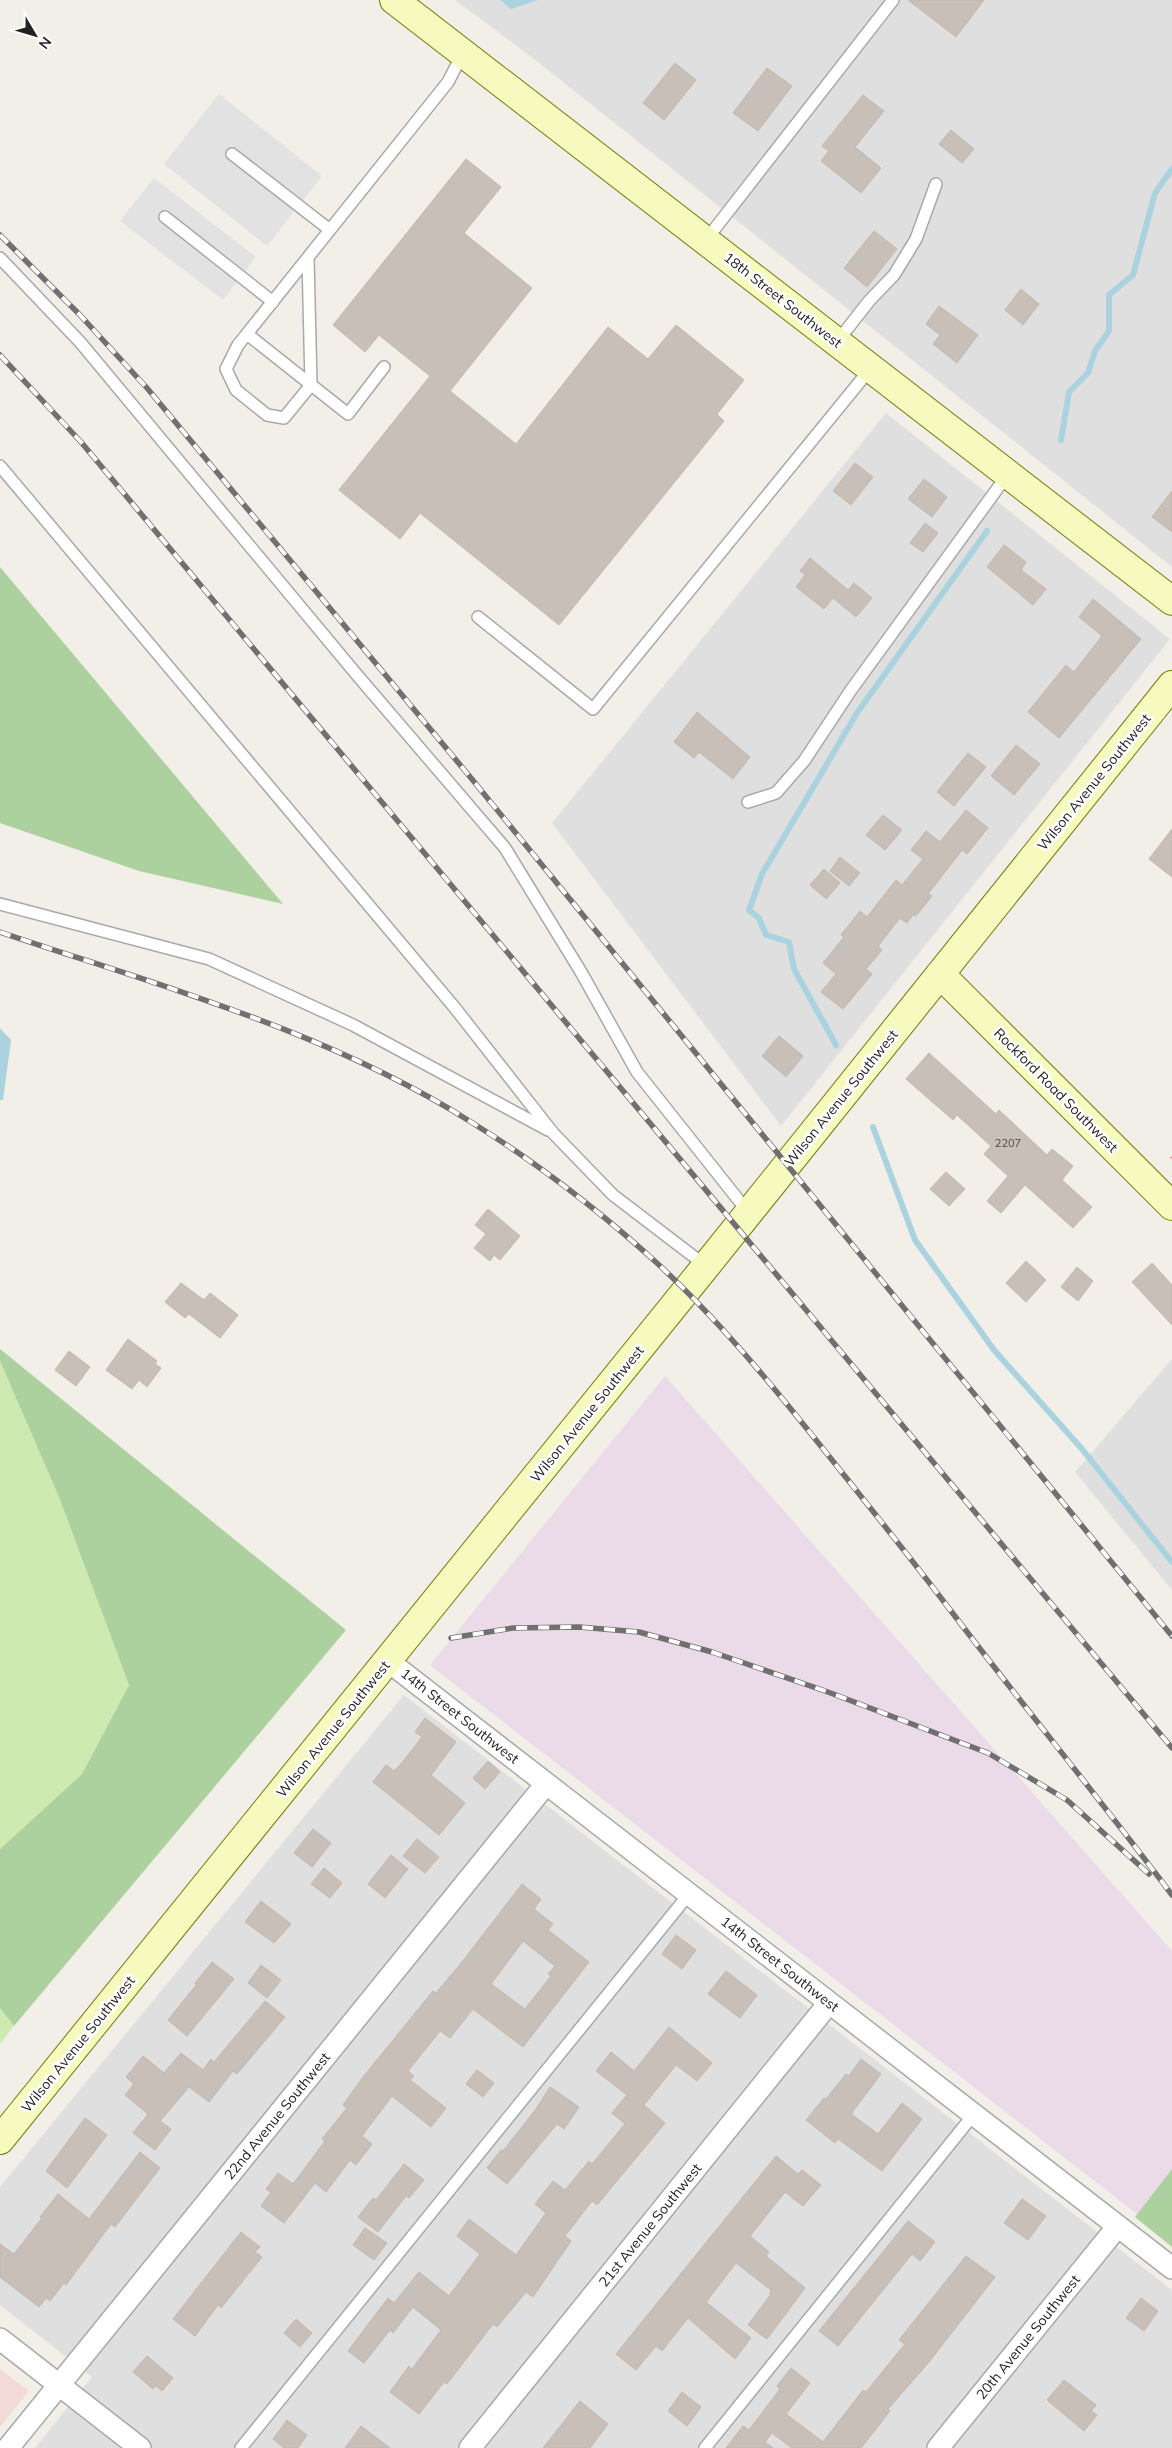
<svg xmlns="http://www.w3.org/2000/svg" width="1172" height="2448" viewBox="0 0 1172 2448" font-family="Mulish,sans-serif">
	<rect width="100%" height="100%" fill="#f2efe9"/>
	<path fill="#e0dfdf" d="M 455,0 L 1172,0 L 1172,567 L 529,55 Z
		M 886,413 L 1170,639 L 781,1126 L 552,823 Z
		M 1172,1359 L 1172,1590 L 1075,1472 Z
		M 404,1695 L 1172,2290 L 1172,2448 L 35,2448 L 92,2377 L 0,2305 L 0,2187 Z"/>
	<path fill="#f2dad9" d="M 0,2369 L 29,2391 L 0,2427 Z"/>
	<path fill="#ebdbe8" d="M 665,1376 L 1172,1951 L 1172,2241 L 430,1665 Z"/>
	<path fill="#cdebb0" d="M 0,1361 L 59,1497 L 129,1685 L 82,1774 L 0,1849 Z
		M 0,2008 L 14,2026 L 0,2044 Z"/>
	<path fill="#add19e" d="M 0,567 L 283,904 L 139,871 L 0,823 Z
		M 0,1349 L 346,1630 L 14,2026 L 0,2008 L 0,1849 L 82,1774 L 129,1685 L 59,1497 L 0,1361 Z
		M 1172,2169 L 1172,2247 L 1135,2217 Z"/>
	<path fill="#e2e2e2" d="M 219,94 L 322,176 L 267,246 L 164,164 Z
		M 154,178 L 256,257 L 223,300 L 120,221 Z"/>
	<path fill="#aad3df" d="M 500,0 L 538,0 L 511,9 Z
		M 0,1028 L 11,1040 L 3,1100 L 0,1100 Z"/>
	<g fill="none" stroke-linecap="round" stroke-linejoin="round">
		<path stroke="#aad3df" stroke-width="6" d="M 1061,440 L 1069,392 L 1088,373 L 1095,351 L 1109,331 L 1109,295 L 1133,275 L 1155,193 L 1172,169
			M 836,1045 L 794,969 L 789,942 L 766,935 L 759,918 L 749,910 L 762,874 L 857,713 L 987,531
			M 873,1127 L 915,1240 L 994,1350 L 1082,1449 L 1172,1562"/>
	</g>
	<path fill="#c7bfb8" stroke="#c4b6ab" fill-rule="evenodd" d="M 908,0 L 984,0 L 956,37 Z
		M 675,63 L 696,80 L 664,120 L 643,103 Z
		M 767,68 L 792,86 L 758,131 L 733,113 Z
		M 863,95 L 884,111 L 855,147 L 881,168 L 861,193 L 821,161 L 829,151 L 822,146 Z
		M 951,130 L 974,149 L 962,163 L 939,144 Z
		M 466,159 L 501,187 L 464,233 L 532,288 L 450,391 L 516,444 L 608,327 L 648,359 L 676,325 L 744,380 L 717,414 L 724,421 L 559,625 L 420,513 L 400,539 L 339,490 L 430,376 L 379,335 L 365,352 L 333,325 Z
		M 874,231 L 897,249 L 867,287 L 844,268 Z
		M 1021,289 L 1039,304 L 1023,325 L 1005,310 Z
		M 939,306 L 978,335 L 957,363 L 933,344 L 940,335 L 926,324 Z
		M 855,463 L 873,477 L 851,505 L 833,491 Z
		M 924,479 L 947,497 L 932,517 L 908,499 Z
		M 1172,491 L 1172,532 L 1152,517 Z
		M 925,523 L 938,533 L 923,552 L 910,543 Z
		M 1004,545 L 1026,562 L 1021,570 L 1046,589 L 1033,605 L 987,567 Z
		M 810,558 L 848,590 L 854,583 L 872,598 L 856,617 L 833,598 L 824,609 L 796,587 L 805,575 L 800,571 Z
		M 1093,599 L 1141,639 L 1059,738 L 1028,712 L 1066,665 L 1074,672 L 1102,636 L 1079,617 Z
		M 697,712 L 750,757 L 733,779 L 699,752 L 694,758 L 674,742 Z
		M 1016,745 L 1040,764 L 1014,795 L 991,776 Z
		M 968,753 L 986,767 L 954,806 L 937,792 Z
		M 966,810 L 988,828 L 967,854 L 962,850 L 928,894 L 932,896 L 916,916 L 913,915 L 907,923 L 900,918 L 878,946 L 882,950 L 866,969 L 872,974 L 843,1009 L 821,992 L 836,974 L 823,963 L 844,937 L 841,935 L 860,911 L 867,917 L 896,880 L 902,885 L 923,859 L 911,850 L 926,831 L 940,842 Z
		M 883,815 L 902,830 L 885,850 L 866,835 Z
		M 1172,829 L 1172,877 L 1149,859 Z
		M 840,857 L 860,873 L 849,886 L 830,871 Z
		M 824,869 L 840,883 L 826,899 L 810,885 Z
		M 779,1036 L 803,1056 L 786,1077 L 762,1056 Z
		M 929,1053 L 996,1114 L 999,1110 L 1047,1155 L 1052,1149 L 1073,1166 L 1062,1180 L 1092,1207 L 1073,1228 L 1025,1185 L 1001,1213 L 987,1201 L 1008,1176 L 984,1154 L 991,1146 L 957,1115 L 953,1120 L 906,1079 Z
		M 946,1172 L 965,1189 L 949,1206 L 930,1189 Z
		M 488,1209 L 520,1236 L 500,1260 L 494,1255 L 490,1261 L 474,1248 L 486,1234 L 475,1225 Z
		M 1026,1261 L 1046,1280 L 1026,1302 L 1006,1283 Z
		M 1152,1263 L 1172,1285 L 1172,1325 L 1132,1282 Z
		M 1077,1267 L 1093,1281 L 1078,1301 L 1061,1287 Z
		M 181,1283 L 204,1300 L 210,1293 L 238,1315 L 220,1338 L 189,1314 L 185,1318 L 165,1302 Z
		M 128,1339 L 157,1361 L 155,1364 L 161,1368 L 147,1387 L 139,1380 L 132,1389 L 106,1370 Z
		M 69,1351 L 90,1367 L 76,1386 L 55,1370 Z
		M 425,1718 L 456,1742 L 431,1775 L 465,1803 L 439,1835 L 373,1782 L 386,1765 L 394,1771 L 401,1764 L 422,1737 L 415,1732 Z
		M 488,1761 L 500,1772 L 485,1789 L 473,1778 Z
		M 313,1829 L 331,1843 L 312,1867 L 294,1853 Z
		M 417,1839 L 439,1857 L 425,1873 L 403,1856 Z
		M 391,1855 L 408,1869 L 385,1898 L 368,1884 Z
		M 324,1868 L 342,1883 L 330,1898 L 311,1884 Z
		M 522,1884 L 541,1899 L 534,1909 L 553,1924 L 548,1930 L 589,1962 L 523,2047 L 473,2009 L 450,2038 L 440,2031 L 408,2071 L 414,2076 L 410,2080 L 446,2108 L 431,2127 L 392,2096 L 362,2136 L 372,2144 L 356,2165 L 350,2160 L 326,2192 L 315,2183 L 284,2223 L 261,2206 L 271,2192 L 266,2189 L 278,2173 L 293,2184 L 325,2141 L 322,2139 L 347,2108 L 343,2105 L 363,2077 L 433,1991 L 436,1993 L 462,1962 ZM 523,1941 L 555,1966 L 548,1974 L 551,1976 L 525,2009 L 491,1984 Z
		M 261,1901 L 291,1924 L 274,1943 L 245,1922 Z
		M 676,1935 L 696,1950 L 682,1969 L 662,1954 Z
		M 212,1962 L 234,1979 L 187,2036 L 168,2020 L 197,1984 L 195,1983 Z
		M 261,1965 L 281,1980 L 267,1998 L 248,1983 Z
		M 726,1971 L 757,1995 L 740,2018 L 708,1994 Z
		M 265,2001 L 285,2017 L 237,2074 L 233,2071 L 209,2102 L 189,2087 L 160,2121 L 171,2129 L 155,2150 L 133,2133 L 148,2114 L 125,2095 L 134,2084 L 126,2077 L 143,2056 L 164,2073 L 181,2053 L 203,2070 L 211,2059 L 214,2062 Z
		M 669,2027 L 712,2063 L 697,2081 L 676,2065 L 644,2105 L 665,2123 L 597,2205 L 592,2201 L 565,2236 L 571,2241 L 533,2297 L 526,2292 L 497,2327 L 493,2324 L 447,2384 L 444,2382 L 419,2414 L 390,2392 L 409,2366 L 412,2369 L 441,2330 L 413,2307 L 393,2333 L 390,2330 L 364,2363 L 348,2351 L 388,2298 L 394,2303 L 419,2272 L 449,2296 L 480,2254 L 457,2236 L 469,2219 L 516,2255 L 546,2213 L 535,2204 L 553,2181 L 565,2190 L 589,2161 L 592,2164 L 625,2124 L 612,2113 L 627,2095 L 596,2071 L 611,2052 L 634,2071 Z
		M 861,2059 L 881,2074 L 851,2114 L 878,2134 L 902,2103 L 922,2119 L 882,2171 L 838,2139 L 835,2143 L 806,2120 L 824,2098 L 826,2099 L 846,2074 L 849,2076 Z
		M 477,2070 L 494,2083 L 483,2097 L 466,2084 Z
		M 550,2087 L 579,2107 L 564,2129 L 557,2124 L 507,2184 L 487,2168 L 501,2150 L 503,2151 L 536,2109 Z
		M 85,2118 L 107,2135 L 67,2188 L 46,2171 Z
		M 140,2152 L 160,2168 L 115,2227 L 111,2224 L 66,2285 L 64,2283 L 50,2301 L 46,2298 L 39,2307 L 0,2277 L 0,2244 L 14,2254 L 42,2218 L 40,2217 L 58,2194 L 89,2219 Z
		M 776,2156 L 798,2174 L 802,2170 L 821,2185 L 803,2206 L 785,2192 L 750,2236 L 769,2252 L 766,2256 L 805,2288 L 767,2339 L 748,2325 L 771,2294 L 770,2293 L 771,2290 L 736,2263 L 706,2302 L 751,2338 L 735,2359 L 688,2318 L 662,2351 L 656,2346 L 636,2370 L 616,2354 Z
		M 404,2164 L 424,2180 L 409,2198 L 406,2196 L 378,2232 L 358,2217 L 373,2198 L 376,2200 Z
		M 1022,2199 L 1046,2216 L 1028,2240 L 1004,2223 Z
		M 908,2221 L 935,2242 L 920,2261 L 912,2254 L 838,2346 L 819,2331 Z
		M 365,2228 L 387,2243 L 374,2260 L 353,2245 Z
		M 241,2232 L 260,2247 L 255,2252 L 262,2257 L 221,2308 L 218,2305 L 195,2336 L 173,2319 Z
		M 966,2256 L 995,2277 L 929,2362 L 888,2409 L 890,2411 L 861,2448 L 792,2448 L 772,2433 L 765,2442 L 773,2448 L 726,2448 L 743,2426 L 749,2430 L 780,2389 L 777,2386 L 791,2368 L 810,2383 L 786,2414 L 823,2442 L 863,2390 L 866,2392 L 905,2344 L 899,2340 Z
		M 1141,2298 L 1158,2311 L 1144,2331 L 1126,2318 Z
		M 296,2319 L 312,2333 L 300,2347 L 284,2333 Z
		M 147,2356 L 173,2378 L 162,2391 L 156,2386 L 153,2389 L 133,2372 Z
		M 1064,2380 L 1096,2405 L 1091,2411 L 1097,2415 L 1084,2431 L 1047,2400 Z
		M 682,2392 L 701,2407 L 687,2426 L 668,2411 Z
		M 580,2401 L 608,2424 L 590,2448 L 543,2448 Z
		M 287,2420 L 307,2435 L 298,2448 L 284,2448 L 273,2439 Z
		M 361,2426 L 390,2448 L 345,2448 Z"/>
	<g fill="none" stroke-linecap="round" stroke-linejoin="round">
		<defs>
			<path id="lane" d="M 232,154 L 330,230
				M 165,217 L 273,302
				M 706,240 L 893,0
				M 0,258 L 80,342 L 357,675 L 505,848 L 581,972 L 637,1072 L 748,1212
				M 308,258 L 311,385 L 284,418 L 267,415 L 236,390 L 226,369 L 238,345 L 448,82 L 463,53
				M 247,334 L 348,414 L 384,367
				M 837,342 L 869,301 L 894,275 L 916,239 L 936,184
				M 0,466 L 455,1008 L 553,1133 L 613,1195 L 706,1266
				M 478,617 L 593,709 L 871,368
				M 748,802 L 776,793 L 804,761 L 851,690 L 1008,474
				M 0,904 L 209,959 L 353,1025 L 548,1130
				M 241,2448 L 689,1894
				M 705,2448 L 974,2114"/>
			<path id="street" d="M 388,1661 L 1172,2268
				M 0,2339 L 140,2448
				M 8,2448 L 546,1784
				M 470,2448 L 829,2003
				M 938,2448 L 1118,2226"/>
			<path id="secondary" d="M 394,0 L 1172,601
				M 940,974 L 1172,1206
				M 0,2140 L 706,1266 L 1172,685"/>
		</defs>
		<use href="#lane" stroke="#a9a9a9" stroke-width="14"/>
		<use href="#street" stroke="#a9a9a9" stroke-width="24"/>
		<use href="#secondary" stroke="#707d05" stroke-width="30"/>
		<path stroke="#fa8072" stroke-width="3" stroke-dasharray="2.5 2.5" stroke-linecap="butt" d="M 1171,1157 L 1172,1158"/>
		<use href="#lane" stroke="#fff" stroke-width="11"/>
		<use href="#street" stroke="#fff" stroke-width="21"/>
		<use href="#secondary" stroke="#f7fabf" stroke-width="28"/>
		<defs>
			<path id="rail" d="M 0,235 L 79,314 L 147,388 L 471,778 L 1172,1636
				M 0,355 L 81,442 L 1172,1748
				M 0,932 C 160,986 327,1031 471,1122 C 537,1163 601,1212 658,1264 C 727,1328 786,1402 844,1475 C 880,1520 916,1565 951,1611 C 1024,1707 1100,1799 1172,1895
				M 451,1638 L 513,1628 L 579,1627 L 639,1632 L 712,1652 L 828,1692 L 988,1753 L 1067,1800 L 1149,1874"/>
		</defs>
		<use href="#rail" stroke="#707070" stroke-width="5.5"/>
		<use href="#rail" stroke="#fff" stroke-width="4" stroke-dasharray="11" stroke-linecap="butt"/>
	</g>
	<g text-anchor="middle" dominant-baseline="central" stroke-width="5" stroke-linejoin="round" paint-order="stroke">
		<g font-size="11" fill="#4b4948">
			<text x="1008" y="1143">2207</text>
		</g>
		<g font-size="14" fill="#222" stroke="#fff">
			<text transform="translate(783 300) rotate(38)">18th Street Southwest</text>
			<text transform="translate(1094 782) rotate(-51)">Wilson Avenue Southwest</text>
			<text transform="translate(1056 1090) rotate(45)">Rockford Road Southwest</text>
			<text transform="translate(841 1098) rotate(-51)">Wilson Avenue Southwest</text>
			<text transform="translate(587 1414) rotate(-51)">Wilson Avenue Southwest</text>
			<text transform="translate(460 1716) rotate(38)">14th Street Southwest</text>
			<text transform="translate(333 1729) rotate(-51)">Wilson Avenue Southwest</text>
			<text transform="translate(780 1964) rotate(38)">14th Street Southwest</text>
			<text transform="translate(78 2044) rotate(-51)">Wilson Avenue Southwest</text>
			<text transform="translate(277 2116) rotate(-51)">22nd Avenue Southwest</text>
			<text transform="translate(650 2225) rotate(-51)">21st Avenue Southwest</text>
			<text transform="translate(1028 2337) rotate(-51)">20th Avenue Southwest</text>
		</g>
	</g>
	<g transform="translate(35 35) rotate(128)" stroke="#ffffff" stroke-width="4" paint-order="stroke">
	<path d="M0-4L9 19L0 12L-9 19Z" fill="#222222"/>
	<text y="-8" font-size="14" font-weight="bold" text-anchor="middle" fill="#222222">N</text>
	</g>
</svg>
